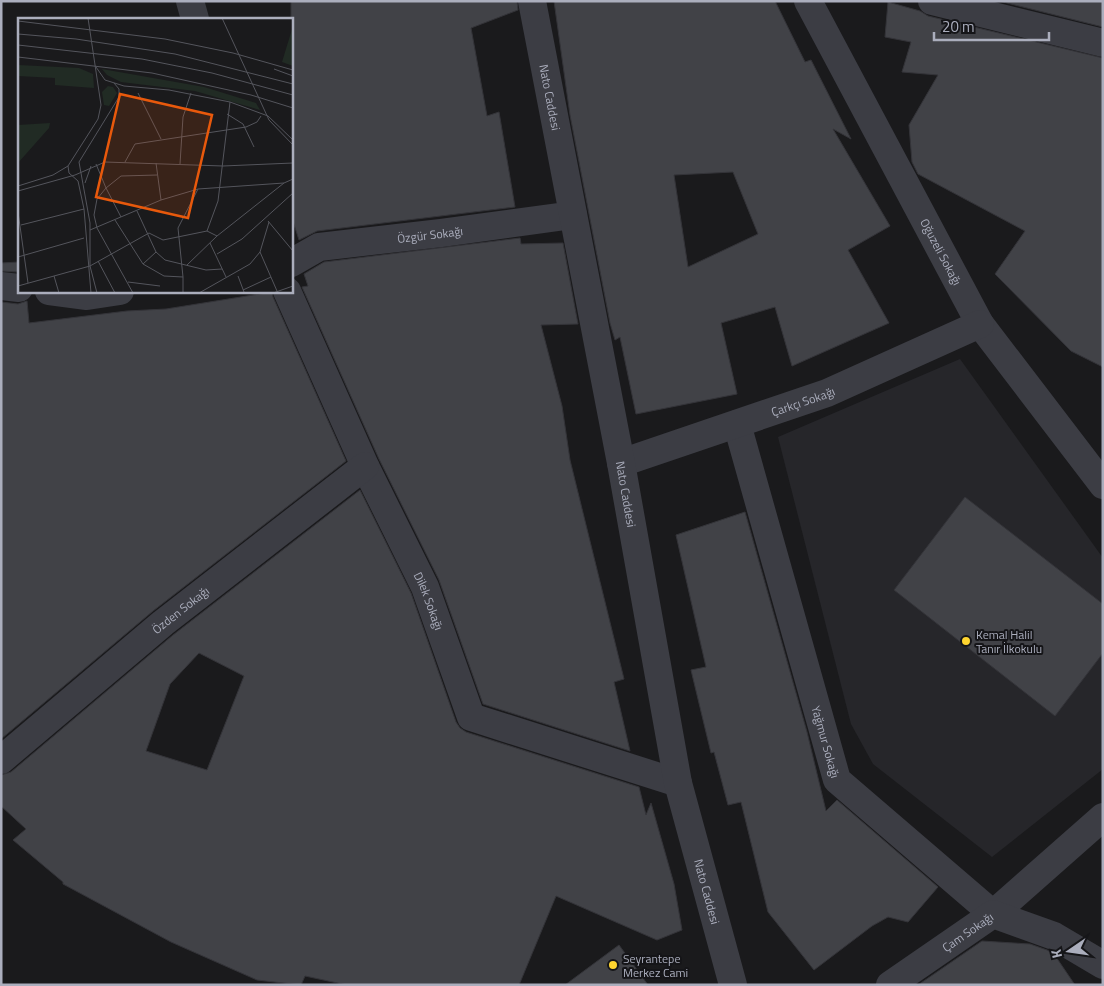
<svg xmlns="http://www.w3.org/2000/svg" width="1104" height="986" viewBox="0 0 1104 986" font-family="'Titillium Web',sans-serif">
	<rect width="100%" height="100%" fill="#1a1a1c"/>
	<path fill="#26262a" d="M 960,359 L 1103,558 L 1103,769 L 992,857 L 873,764 L 851,724 L 778,437 Z"/>
	<path fill="#414247" stroke="#343439" fill-rule="evenodd" d="M 291,1 L 517,1 L 518,10 L 471,28 L 487,116 L 499,112 L 515,207 L 317,231 L 299,240 L 291,215 Z
		M 554,1 L 775,1 L 805,62 L 811,60 L 851,139 L 833,129 L 890,226 L 848,250 L 889,323 L 792,366 L 775,307 L 721,323 L 737,394 L 636,414 L 620,337 L 615,340 L 610,323 L 570,115 ZM 733,172 L 758,234 L 688,267 L 674,175 Z
		M 999,1 L 1103,1 L 1103,27 Z
		M 888,2 L 920,11 L 928,16 L 1103,58 L 1103,367 L 1071,351 L 995,274 L 1025,231 L 918,174 L 912,162 L 909,125 L 938,75 L 902,72 L 911,42 L 885,37 Z
		M 520,238 L 521,244 L 563,243 L 578,324 L 541,325 L 562,406 L 570,460 L 624,679 L 614,682 L 630,751 L 483,704 L 439,580 L 379,459 L 302,287 L 308,286 L 304,274 L 324,262 Z
		M 19,262 L 19,272 L 1,271 L 1,263 Z
		M 272,292 L 273,297 L 346,461 L 153,611 L 1,739 L 1,302 L 18,304 L 27,301 L 29,323 L 127,311 L 166,309 Z
		M 360,490 L 411,593 L 456,722 L 460,728 L 466,732 L 639,787 L 646,815 L 651,803 L 674,884 L 682,930 L 657,940 L 556,896 L 519,985 L 347,985 L 305,976 L 301,985 L 257,980 L 171,942 L 63,884 L 63,882 L 13,840 L 26,829 L 1,806 L 1,775 L 11,772 L 173,635 ZM 199,653 L 244,676 L 207,770 L 146,751 L 170,684 Z
		M 965,497 L 1103,604 L 1103,653 L 1055,716 L 894,590 Z
		M 745,512 L 807,732 L 826,811 L 837,800 L 938,887 L 908,922 L 888,917 L 872,926 L 814,970 L 768,912 L 741,802 L 728,805 L 714,752 L 711,753 L 691,670 L 706,667 L 676,535 Z
		M 982,941 L 1030,944 L 1047,950 L 1054,954 L 1075,985 L 918,985 Z
		M 619,945 L 648,985 L 565,985 Z"/>
	<g fill="none" stroke-linecap="round" stroke-linejoin="round">
		<g stroke="#3c3d44" stroke-width="28">
			<path d="M 190,1 L 195,19"/>
			<path id="s1" d="M 808,1 L 980,324 L 1103,485"/>
			<path d="M 932,1 L 1103,43"/>
			<path id="s2" d="M 291,263 L 319,247 L 441,233 L 573,215"/>
			<path d="M 1,286 L 19,288"/>
			<path d="M 49,291 L 87,296 L 120,291"/>
			<path id="s3" d="M 287,291 L 365,466 L 425,587 L 471,717 L 678,783"/>
			<path id="s4" d="M 737,424 L 837,780 L 993,914 L 1103,817"/>
			<path id="s5" d="M 621,463 L 827,393 L 980,324"/>
			<path id="s6" d="M 1,760 L 163,623 L 365,466"/>
			<path id="s7" d="M 890,985 L 993,914 L 1054,936 L 1103,965"/>
		</g>
		<path stroke="#3c3d44" stroke-width="28" id="s8" d="M 532,1 L 621,463 L 678,783 L 733,985"/>
	</g>
	<g fill="#ffd52f" stroke="#151518" stroke-width="2">
		<circle cx="966" cy="641" r="5"/>
		<circle cx="613" cy="965" r="5"/>
	</g>
	<g text-anchor="middle" dominant-baseline="central" stroke-width="4" stroke-linejoin="round" paint-order="stroke">
		<g font-size="12" fill="#abaebd" stroke="#151518">
			<text stroke="none"><textPath href="#s8" startOffset="98">Nato Caddesi</textPath></text>
			<text stroke="none"><textPath href="#s2" startOffset="144">Özgür Sokağı</textPath></text>
			<text stroke="none"><textPath href="#s1" startOffset="284">Oğuzeli Sokağı</textPath></text>
			<text stroke="none"><textPath href="#s5" startOffset="192">Çarkçı Sokağı</textPath></text>
			<text stroke="none"><textPath href="#s8" startOffset="502">Nato Caddesi</textPath></text>
			<text stroke="none"><textPath href="#s3" startOffset="341">Dilek Sokağı</textPath></text>
			<text stroke="none"><textPath href="#s6" startOffset="234">Özden Sokağı</textPath></text>
			<text stroke="none"><textPath href="#s4" startOffset="330">Yağmur Sokağı</textPath></text>
			<text stroke="none"><textPath href="#s8" startOffset="908">Nato Caddesi</textPath></text>
			<text stroke="none"><textPath href="#s7" startOffset="94">Çam Sokağı</textPath></text>
		</g>
		<g font-size="12" fill="#abaebd" stroke="#151518" text-anchor="start">
			<text x="976" y="634">Kemal Halil<tspan x="976" dy="14">Tanır İlkokulu</tspan></text>
			<text x="623" y="958">Seyrantepe<tspan x="623" dy="14">Merkez Cami</tspan></text>
		</g>
	</g>
	<g transform="translate(18 18)">
		<rect width="275" height="275" fill="#1a1a1c"/>
		<path d="M 275,8 L 275,48 L 264,44 ZM 0,47 L 61,50 L 75,56 L 76,70 L 37,67 L 37,60 L 0,58 ZM 84,51 L 186,69 L 238,85 L 242,92 L 177,73 L 103,64 L 89,57 ZM 90,68 L 95,69 L 99,75 L 91,88 L 86,87 L 84,74 ZM 32,105 L 31,110 L 0,145 L 0,107 Z" fill="#212b24"/>
		<path fill="none" stroke="#54555c" stroke-width="1" d="M 204,0 L 251,102 L 275,127M 0,3 L 147,21 L 215,35 L 275,52M 0,16 L 58,21 L 157,36 L 275,66M 0,27 L 124,41 L 194,55 L 275,77M 0,39 L 134,55 L 233,77 L 275,90M 78,49 L 87,62 L 106,68 L 151,72 L 212,84 L 250,98 L 275,122M 256,51 L 275,58M 120,75 L 143,121M 209,96 L 225,106 L 236,129M 107,144 L 117,126 L 228,109 L 239,104 L 243,98M 138,145 L 143,182M 78,146 L 88,170 L 79,181 L 76,197 L 79,210 L 115,275M 162,146 L 165,99 L 173,75M 50,148 L 51,155 L 60,163 L 66,191 L 73,275M 67,165 L 73,148M 0,168 L 35,157 L 50,148 L 80,101 L 83,87 L 70,0M 0,173 L 57,157 L 87,144 L 205,148 L 275,145M 119,193 L 138,234 L 147,242 L 188,252 L 204,251M 0,194 L 10,265M 103,199 L 88,170 L 103,158 L 139,157M 97,202 L 125,246 L 146,258 L 165,259 L 165,275M 250,203 L 275,233M 3,207 L 66,191M 72,212 L 143,182 L 180,171 L 266,165M 189,213 L 200,183 L 212,84M 192,225 L 208,259M 242,234 L 259,273M 199,236 L 224,221 L 275,175M 0,239 L 66,220M 80,243 L 97,275M 125,246 L 138,234M 169,247 L 199,218M 36,258 L 41,275M 220,258 L 226,274M 165,259 L 160,210 L 180,171M 110,264 L 142,268M 0,268 L 72,248 L 131,215 L 145,222 L 189,213 L 199,218 L 266,165 L 275,161M 225,272 L 253,259M 79,275 L 72,248 L 72,205 L 61,144 L 101,79 L 101,71 L 96,65M 181,275 L 232,246 L 242,234 L 251,204M 255,275 L 275,268"/>
		<path fill="#e8590c" fill-opacity="0.15" stroke="#e8590c" stroke-width="2.5" d="M 102,76 L 194,97 L 170,200 L 78,179 Z"/>
		<rect width="275" height="275" fill="none" stroke="#abaebd" stroke-width="2.5"/>
	</g>
	<rect width="1104" height="986" fill="none" stroke="#abaebd" stroke-width="5"/>
	<g transform="translate(1069 951) rotate(257)" stroke="#151518" stroke-width="4" paint-order="stroke">
	<path d="M0-4L9 19L0 12L-9 19Z" fill="#abaebd"/>
	<text y="-8" font-size="14" font-weight="bold" text-anchor="middle" fill="#abaebd">K</text>
	</g>
	<path d="M934 32v8h115v-8" fill="none" stroke="#abaebd" stroke-width="2.5"/>
	<text x="942" y="32" font-size="15" fill="#abaebd" stroke="#151518" stroke-width="4" paint-order="stroke">20 m</text>
</svg>
